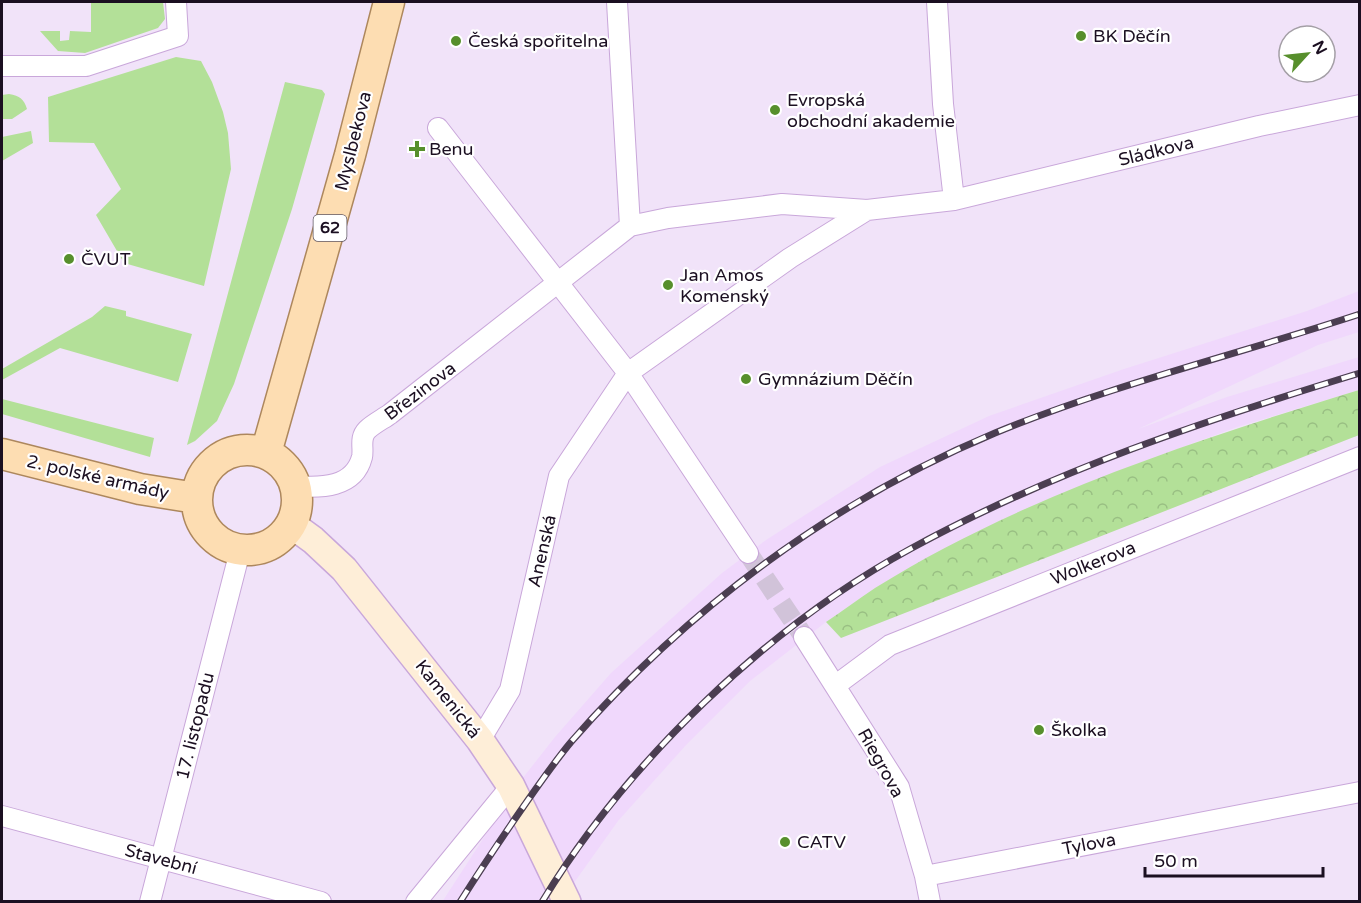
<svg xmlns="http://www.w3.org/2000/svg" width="1361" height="903" viewBox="0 0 1361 903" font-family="'Varela Round',sans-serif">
	<defs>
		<pattern id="forest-crowns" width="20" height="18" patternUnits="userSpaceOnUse" patternTransform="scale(1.5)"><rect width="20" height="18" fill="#b3e098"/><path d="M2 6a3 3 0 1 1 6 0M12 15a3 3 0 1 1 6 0" fill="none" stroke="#99bf83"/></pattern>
	</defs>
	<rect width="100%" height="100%" fill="#f1e3f9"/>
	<path fill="#f0d8fc" d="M 1359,291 L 1359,332 L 1318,345 L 1138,429 L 1227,397 L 1359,357 L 1359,390 L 1237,427 L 1139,463 L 1056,496 L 984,529 L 919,562 L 874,589 L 826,622 L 750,681 L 687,744 L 618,821 L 561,901 L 442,902 L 522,779 L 555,737 L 611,673 L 722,573 L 766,540 L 880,467 L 989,416 L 1124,369 L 1307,311 Z"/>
	<path fill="#b3e098" d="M 91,2 L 163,2 L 165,19 L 158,28 L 85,53 L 58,51 L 40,31 L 60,31 L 60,41 L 69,40 L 70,31 L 91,32 Z
		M 176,57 L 201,61 L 212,82 L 223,112 L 228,133 L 231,169 L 204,286 L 124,263 L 96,215 L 121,189 L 94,143 L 49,142 L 48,97 Z
		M 285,82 L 322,90 L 325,94 L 292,209 L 234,384 L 217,421 L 195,441 L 187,445 Z
		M 9,94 C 20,96 24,99 27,109 L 12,119 L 2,119 L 2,95 Z
		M 31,131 L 33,143 L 2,161 L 2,137 Z
		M 105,306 L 126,311 L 126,316 L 192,334 L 178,382 L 60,348 L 2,380 L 2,369 L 92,317 Z
		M 2,399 L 154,438 L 150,457 L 2,414 Z"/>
	<path fill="url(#forest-crowns)" d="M 1359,390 L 1359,435 L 841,638 L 826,622 C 843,611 858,599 875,588 C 1020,497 1196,440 1359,390 Z"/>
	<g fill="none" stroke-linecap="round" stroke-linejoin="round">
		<path stroke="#d1c3d9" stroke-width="20" stroke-dasharray="20 10" stroke-linecap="butt" d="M 748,553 L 804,637"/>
		<defs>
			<path id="street" d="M 617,2 L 630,226
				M 937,2 L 943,104 L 954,200
				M 2,66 L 86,66 L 178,36 L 176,2
				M 438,128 L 628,373 L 748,553
				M 295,486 C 321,488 354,488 362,457 C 364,448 359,438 367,430 C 373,424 383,419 390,414 L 630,226 L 668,218 L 782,204 L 867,210 L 954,200 L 1259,126 L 1360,105
				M 804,637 L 899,787 L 925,876 L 930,902
				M 836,685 L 890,645 L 1360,457
				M 480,740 L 510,690 L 559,476 L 628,373 L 790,258 L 867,210
				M 2,816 L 321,902
				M 925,876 L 1360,792
				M 150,902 L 240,551
				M 416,902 L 511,786"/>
			<path id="secondary" d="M 291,524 L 313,540 L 344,569 L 480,740 L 511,786 L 567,902"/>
			<path id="primary" d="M197 500a50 50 0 1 1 100 0a50 50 0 1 1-100 0Z
				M 266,453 L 350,155 L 389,2
				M 2,454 L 140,489 L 196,498"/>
		</defs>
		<use href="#street" stroke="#c9a7da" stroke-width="22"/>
		<use href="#secondary" stroke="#c9a7da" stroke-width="30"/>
		<use href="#primary" stroke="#ad875d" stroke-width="33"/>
		<use href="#street" stroke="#fff" stroke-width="20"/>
		<use href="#secondary" stroke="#feeed8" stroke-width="27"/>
		<use href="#primary" stroke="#fdddb2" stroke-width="30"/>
		<defs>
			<path id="rail" d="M 460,902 C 482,867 505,833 528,800 C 542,780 556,760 571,742 C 687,609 832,501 995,433 C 1111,385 1239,354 1360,314
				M 542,902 C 627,762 768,626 912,548 C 1053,471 1206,420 1360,373"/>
		</defs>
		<use href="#rail" stroke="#4b3e51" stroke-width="7"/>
		<use href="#rail" stroke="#fff" stroke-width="4.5" stroke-dasharray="14" stroke-linecap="butt"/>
	</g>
	<g fill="#578f2c" stroke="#fff" stroke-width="2">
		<circle cx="1081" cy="36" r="6"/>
		<circle cx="456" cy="41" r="6"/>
		<circle cx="775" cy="110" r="6"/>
		<path d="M414 140h6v6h6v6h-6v6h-6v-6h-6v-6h6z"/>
		<circle cx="69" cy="259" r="6"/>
		<circle cx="668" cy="285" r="6"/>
		<circle cx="746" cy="379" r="6"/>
		<circle cx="1039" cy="730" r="6"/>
		<circle cx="785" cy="842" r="6"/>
	</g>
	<g text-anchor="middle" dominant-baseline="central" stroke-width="4.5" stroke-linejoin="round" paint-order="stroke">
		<rect fill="#fff" stroke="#5f5764" stroke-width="1.5" x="313.5" y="215" width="33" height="26" rx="4.5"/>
		<g font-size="16" font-weight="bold" fill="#1b0f21">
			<text x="330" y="228">62</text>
		</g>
		<g font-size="18" fill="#1b0f21" stroke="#fff" text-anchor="start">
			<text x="1093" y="36">BK Děčín</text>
			<text x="468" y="41">Česká spořitelna</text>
			<text x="787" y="100">Evropská<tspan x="787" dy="21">obchodní akademie</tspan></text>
			<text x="429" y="149">Benu</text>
			<text x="81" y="259">ČVUT</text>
			<text x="680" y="275">Jan Amos<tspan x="680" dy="21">Komenský</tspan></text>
			<text x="758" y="379">Gymnázium Děčín</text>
			<text x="1051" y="730">Školka</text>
			<text x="797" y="842">CATV</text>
		</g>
		<g font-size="18" fill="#1b0f21" stroke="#fff">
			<text transform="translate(353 141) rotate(-76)">Myslbekova</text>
			<text transform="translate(1156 151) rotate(-14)">Sládkova</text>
			<text transform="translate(420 391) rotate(-37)">Březinova</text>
			<text transform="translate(98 477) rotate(13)">2. polské armády</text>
			<text transform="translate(542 551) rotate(-77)">Anenská</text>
			<text transform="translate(1093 563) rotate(-22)">Wolkerova</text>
			<text transform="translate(448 699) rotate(52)">Kamenická</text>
			<text transform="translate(195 726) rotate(-76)">17. listopadu</text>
			<text transform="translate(881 763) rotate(61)">Riegrova</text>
			<text transform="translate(1089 844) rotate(-11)">Tylova</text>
			<text transform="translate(161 859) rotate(15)">Stavební</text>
		</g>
	</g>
	<rect width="1361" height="903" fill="none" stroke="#1b0f21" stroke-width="6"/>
	<g transform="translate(1307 54) rotate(63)"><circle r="28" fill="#ffffff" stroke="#a49fa6" stroke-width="1.5"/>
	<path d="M0-4.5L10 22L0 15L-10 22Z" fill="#578f2c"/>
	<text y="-9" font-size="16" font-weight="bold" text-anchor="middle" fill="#1b0f21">N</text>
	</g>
	<path d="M1145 867v9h178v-9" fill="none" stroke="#1b0f21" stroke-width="3"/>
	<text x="1154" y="867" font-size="18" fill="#1b0f21" stroke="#ffffff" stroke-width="4.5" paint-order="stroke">50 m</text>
</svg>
